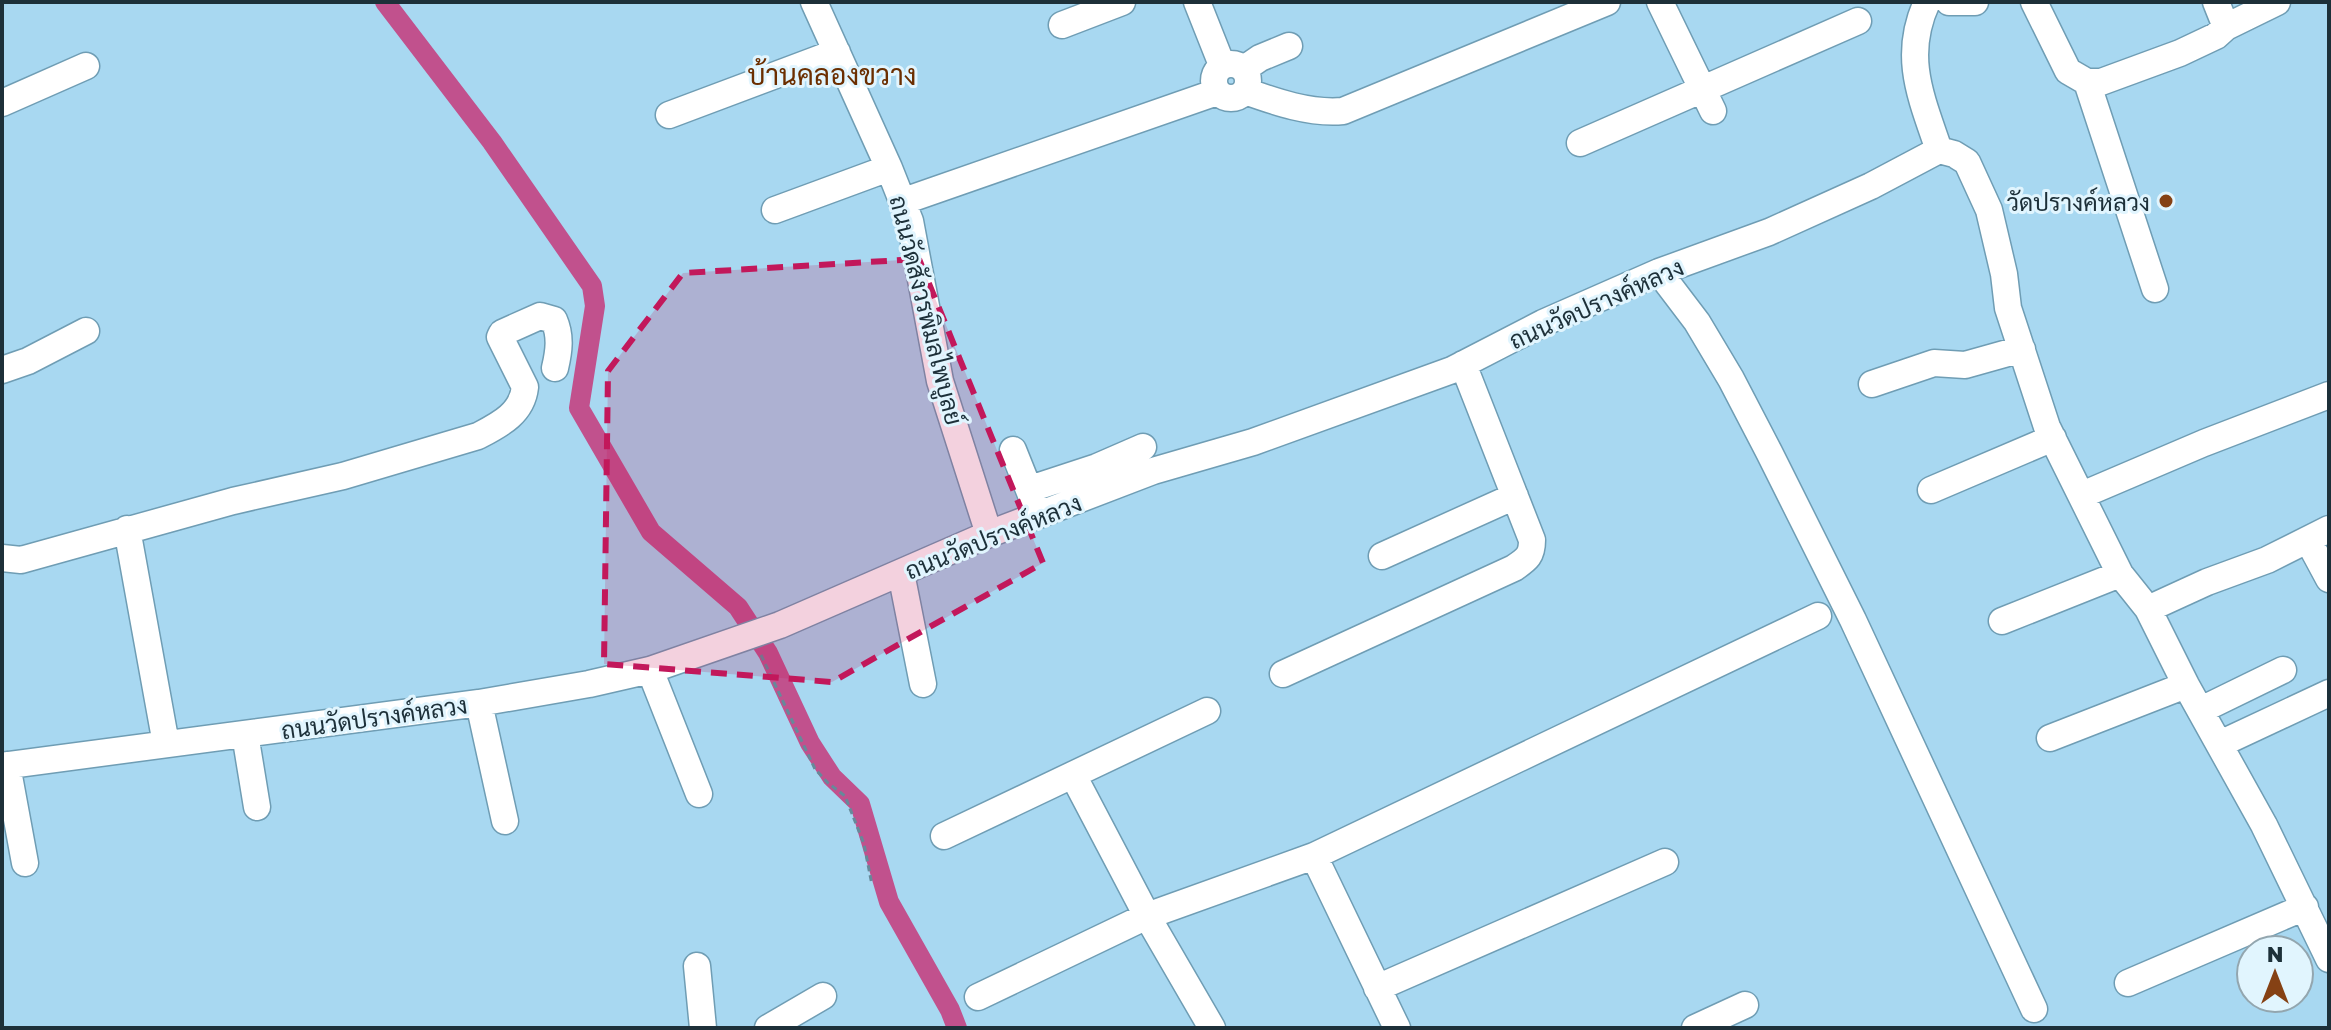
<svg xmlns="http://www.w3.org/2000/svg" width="2331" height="1030" viewBox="0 0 2331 1030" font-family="'Golos Text',Sarabun,sans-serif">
	<rect width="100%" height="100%" fill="#a8d8f1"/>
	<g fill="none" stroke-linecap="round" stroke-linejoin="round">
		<path stroke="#c1518d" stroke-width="20" d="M 385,2 L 492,142 L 592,286 L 595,306 L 579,408 L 651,532 L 738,607 L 768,653 L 810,743 L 832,777 L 860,804 L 889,902 L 950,1010 L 957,1028"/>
		<defs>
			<path id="minor" d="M 814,2 L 889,168 L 910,221 L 940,381 L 989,534
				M 1197,2 L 1222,65
				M 1660,2 L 1713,111
				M 1927,2 C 1902,56 1921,97 1939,150
				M 1949,2 L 1975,2
				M 2034,2 L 2068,71 L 2087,82 L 2101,82 L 2180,53 L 2216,36 L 2226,27 L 2216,2
				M 1062,25 L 1122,2
				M 2226,27 L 2277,2
				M1214 81a17 17 0 1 1 34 0a17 17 0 1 1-34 0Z
				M 1244,69 L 1260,58 L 1289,46
				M 2087,82 L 2155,289
				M 1245,91 C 1276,102 1310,114 1343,111 L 1607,2
				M 2,103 L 86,66
				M 669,115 L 837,52
				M 1580,143 L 1858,21
				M 1939,150 L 1954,154 L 1967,162 L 1989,210 L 2004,274 L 2008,308 L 2047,427 L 2120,574 L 2148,609 L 2186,685 L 2264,825 L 2329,959
				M 904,201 L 1217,92
				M 775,210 L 889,168
				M 1659,272 L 1697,322 L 1731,379 L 1769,452 L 1853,620 L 2034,1009
				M 2,370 L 28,361 L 86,331
				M 1872,384 L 1934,363 L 1965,365 L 2022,349
				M 1013,450 L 1035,505
				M 1030,489 L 1097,467 L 1143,447
				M 1931,490 L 2053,438
				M 2082,495 L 2204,443 L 2329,395
				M 127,529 L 166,744
				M 2308,540 L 2329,579
				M 1382,556 L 1515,496
				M 2,558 L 21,560 L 233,501 L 343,476 L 478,436 C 499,425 522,414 525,387 L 500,337 L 502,333 L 540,316 L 554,320 C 561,336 559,351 555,368
				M 901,573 L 923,684
				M 2148,609 L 2207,582 L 2267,560 L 2329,529
				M 2002,621 L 2120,574
				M 650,670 L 699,794
				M 1283,674 L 1514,568 C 1527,559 1532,556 1532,540 L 1463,364
				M 479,703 L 505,821
				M 2201,710 L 2283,670
				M 245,734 L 257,807
				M 2050,738 L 2186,685
				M 2220,744 L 2329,693
				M 7,765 L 25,863
				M 2,766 L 479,703 L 589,684 L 650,670 L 780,625 L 989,534 L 1153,471 L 1253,442 L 1452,370 L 1543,323 L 1659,272 L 1769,232 L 1871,186 L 1939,150
				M 1073,775 L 1147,916 L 1212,1028
				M 944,836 L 1207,711
				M 1314,856 L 1397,1028
				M 697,966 L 703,1028
				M 2128,983 L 2305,907
				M 1377,988 L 1665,862
				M 978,997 L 1147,916 L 1314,856 L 1818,616
				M 768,1028 L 823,996
				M 1695,1028 L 1745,1005"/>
		</defs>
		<use href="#minor" stroke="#6f9db4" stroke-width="29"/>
		<path stroke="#66899a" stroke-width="3" stroke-dasharray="6 4" stroke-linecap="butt" d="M 761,655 L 815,769 L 828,783 L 845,796 L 864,844 L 872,885"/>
		<use href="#minor" stroke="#fff" stroke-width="26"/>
	</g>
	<path fill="#c2185b" fill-opacity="0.2" stroke="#c2185b" stroke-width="6" stroke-dasharray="16 10" stroke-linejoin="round" d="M 919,259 L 1043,563 L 832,682 L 604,664 L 608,371 L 683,273 Z"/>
	<circle fill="#854114" stroke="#e1f5fe" stroke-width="3" cx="2166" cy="201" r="8"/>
	<g text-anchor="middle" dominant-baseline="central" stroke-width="6" stroke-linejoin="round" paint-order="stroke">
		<g font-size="24" fill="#1d3039" stroke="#e1f5fe" text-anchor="end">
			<text x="2150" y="201">วัดปรางค์หลวง</text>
		</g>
		<g font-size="24" fill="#1d3039" stroke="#e1f5fe">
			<text transform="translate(1596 303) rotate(-24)">ถนนวัดปรางค์หลวง</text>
			<text transform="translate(927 310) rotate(76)">ถนนวัดสังวรพิมลไพบูลย์</text>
			<text transform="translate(993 536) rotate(-22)">ถนนวัดปรางค์หลวง</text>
			<text transform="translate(374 717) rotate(-8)">ถนนวัดปรางค์หลวง</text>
		</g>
		<g font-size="28" fill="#6b2e00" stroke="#e1f5fe">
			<text x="832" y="74">บ้านคลองขวาง</text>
		</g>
	</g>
	<rect width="2331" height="1030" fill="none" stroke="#1d3039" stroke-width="8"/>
	<g transform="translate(2275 974)"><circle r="38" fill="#e1f5fe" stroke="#93a6af" stroke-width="2"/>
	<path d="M0-6L14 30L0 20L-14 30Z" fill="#854114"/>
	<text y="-12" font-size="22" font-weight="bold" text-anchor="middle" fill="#1d3039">N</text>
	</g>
</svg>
